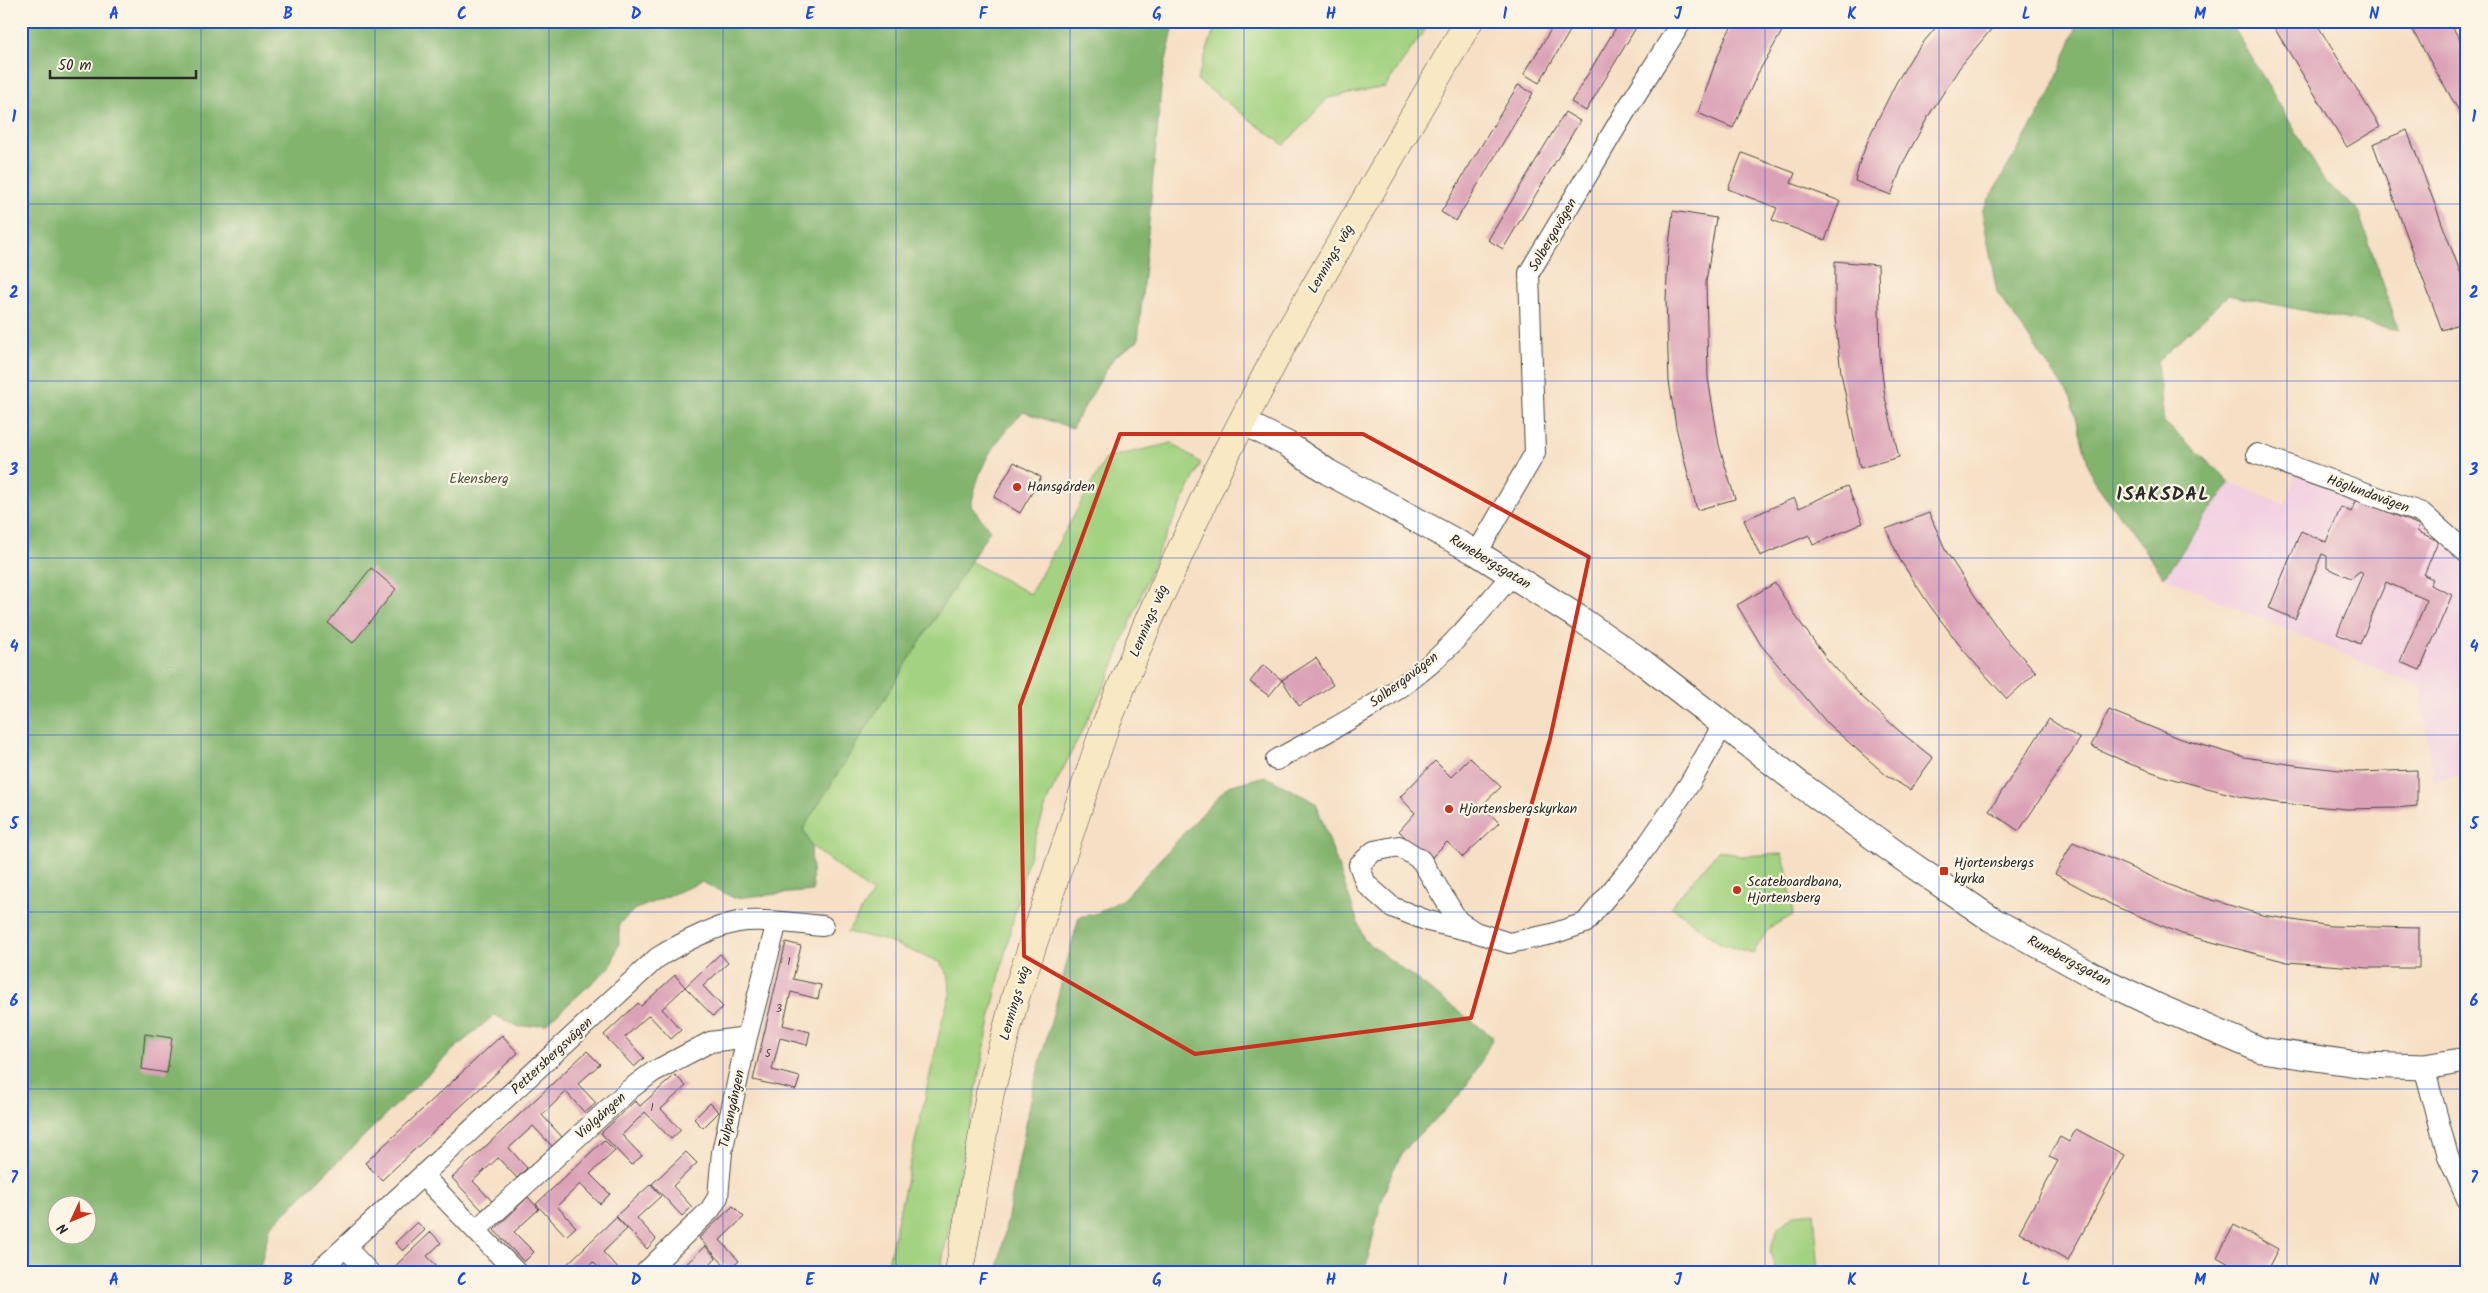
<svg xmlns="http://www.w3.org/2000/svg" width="2488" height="1293" viewBox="0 0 2488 1293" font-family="Kalam,sans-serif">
	<rect width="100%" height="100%" fill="#fcf5e5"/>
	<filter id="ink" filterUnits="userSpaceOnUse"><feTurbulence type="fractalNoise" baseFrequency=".02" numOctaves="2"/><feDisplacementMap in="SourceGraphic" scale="10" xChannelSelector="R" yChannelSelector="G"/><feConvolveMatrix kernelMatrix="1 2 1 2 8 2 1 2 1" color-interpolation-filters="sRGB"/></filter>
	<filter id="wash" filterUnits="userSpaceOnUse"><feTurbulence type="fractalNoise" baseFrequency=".0096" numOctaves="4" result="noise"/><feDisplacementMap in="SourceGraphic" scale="20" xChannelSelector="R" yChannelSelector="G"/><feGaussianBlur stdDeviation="1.12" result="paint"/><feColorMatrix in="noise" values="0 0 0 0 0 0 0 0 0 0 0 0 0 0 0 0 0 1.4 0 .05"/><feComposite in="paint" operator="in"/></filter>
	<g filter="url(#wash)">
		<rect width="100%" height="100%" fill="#f6dfc4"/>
		<path fill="#f2cfe1" d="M 2297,472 L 2421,521 L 2456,553 L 2467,568 L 2467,775 L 2433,780 L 2420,687 L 2164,577 L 2230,482 L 2285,505 Z"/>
		<path fill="#a3d280" stroke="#677e56" d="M 1217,21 L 1431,21 L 1385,87 L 1328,98 L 1284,145 L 1197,80 Z
			M 1172,443 L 1201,463 L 1158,552 L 1109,677 L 1048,799 L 1026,867 L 996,990 L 940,1272 L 886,1272 L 942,1021 L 950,994 L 949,977 L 940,962 L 884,940 L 847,932 L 873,893 L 811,846 L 803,829 L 970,561 L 1030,594 L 1106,458 Z
			M 1719,850 L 1740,856 L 1782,854 L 1788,874 L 1793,915 L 1769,928 L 1753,953 L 1721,944 L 1671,906 Z
			M 1814,1212 L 1819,1272 L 1776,1272 L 1770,1251 L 1778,1228 L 1795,1214 Z"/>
		<path fill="#82b46e" stroke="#56704c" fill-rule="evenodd" d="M 21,21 L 1175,21 L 1162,78 L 1138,341 L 1114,357 L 1072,428 L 1023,412 C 992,447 981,458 971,506 L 990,530 L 803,829 L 811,846 L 813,891 L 734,898 L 702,882 L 634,910 L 619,924 L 619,943 L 611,966 L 546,1024 L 520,1027 L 494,1015 L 453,1050 L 270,1227 L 259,1272 L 21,1272 ZM 58,1206 L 88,1206 L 88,1236 L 58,1236 Z
			M 2079,21 L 2230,21 L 2327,185 L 2357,208 L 2399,330 L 2228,295 L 2157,362 L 2164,422 L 2230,482 L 2164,577 L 2092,478 L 2071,398 L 1997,292 L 1982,211 L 2050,94 Z
			M 1265,776 L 1316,803 L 1364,940 L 1493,1037 C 1482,1060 1471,1082 1454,1101 C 1435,1122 1414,1134 1399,1159 C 1380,1192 1374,1235 1365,1272 L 997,1272 L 1033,1089 L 1079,917 L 1098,913 L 1123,899 L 1228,786 Z"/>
		<g id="blocks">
			<path fill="#dba2b7" d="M 1556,21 L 1576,21 L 1539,83 L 1524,74 Z
				M 1620,21 L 1640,21 L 1586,111 L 1571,102 Z
				M 1735,21 L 1788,21 L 1758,73 L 1733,128 L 1698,113 L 1714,66 L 1726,36 Z
				M 1941,21 L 1998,21 L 1960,67 L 1929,115 L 1904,161 L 1891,195 L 1855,181 L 1860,161 L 1871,133 L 1896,83 L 1913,55 Z
				M 2270,21 L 2315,21 L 2380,127 L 2347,147 Z
				M 2407,21 L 2449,21 L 2467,52 L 2467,125 Z
				M 1518,85 L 1533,93 L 1456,221 L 1441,212 Z
				M 1565,112 L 1580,121 L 1503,249 L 1488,240 Z
				M 2407,130 L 2467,290 L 2467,321 L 2442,330 L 2373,144 Z
				M 1742,153 L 1795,173 L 1791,183 L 1840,201 L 1825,240 L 1772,220 L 1777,208 L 1728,189 Z
				M 1673,211 L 1716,218 L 1706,282 L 1708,378 L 1719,445 L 1735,499 L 1697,510 L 1676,427 L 1669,381 L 1666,300 L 1668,254 Z
				M 1835,261 L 1878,265 L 1880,356 L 1885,397 L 1899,457 L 1860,468 L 1841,373 L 1835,318 Z
				M 1014,462 L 1041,477 L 1020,513 L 994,497 Z
				M 1847,486 L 1863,523 L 1813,545 L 1809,535 L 1760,556 L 1744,520 L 1794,498 L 1799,508 Z
				M 2357,499 L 2419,525 L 2417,531 L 2438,541 L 2424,575 L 2433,579 L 2430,585 L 2452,595 L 2420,670 L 2400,662 L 2427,600 L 2386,582 L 2360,644 L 2337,634 L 2363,573 L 2360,571 L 2351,578 L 2327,568 L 2327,556 L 2322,554 L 2295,619 L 2269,608 L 2301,531 L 2326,542 L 2341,507 L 2351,512 Z
				M 1929,513 L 1947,553 L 1975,596 L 2004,637 L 2036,672 L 2007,699 L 1964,651 L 1930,606 L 1900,560 L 1886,529 Z
				M 371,568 L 396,589 L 353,643 L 328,623 Z
				M 1775,583 L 1799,621 L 1827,659 L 1861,696 L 1898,730 L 1933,758 L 1910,790 L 1886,775 L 1828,724 L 1761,645 L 1737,605 Z
				M 1316,658 L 1333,685 L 1299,706 L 1282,680 Z
				M 1263,665 L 1282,680 L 1269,696 L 1250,682 Z
				M 2109,710 L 2178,738 L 2244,757 L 2295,765 L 2358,772 L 2417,770 L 2417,806 L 2396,808 L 2347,809 L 2278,803 L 2238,796 L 2169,778 L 2130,764 L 2091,746 Z
				M 2049,719 L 2080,739 L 2019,831 L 1989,811 Z
				M 1470,758 L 1501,787 L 1482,805 L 1499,823 L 1463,857 L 1447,842 L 1429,860 L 1399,831 L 1415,813 L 1400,797 L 1435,761 L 1451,777 Z
				M 2463,795 L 2467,795 L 2467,811 L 2466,811 Z
				M 2073,842 L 2186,892 L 2262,915 L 2330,926 L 2419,928 L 2419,968 L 2369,968 L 2287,962 L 2182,934 L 2112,905 L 2055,874 Z
				M 2467,848 L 2467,881 L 2465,881 L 2463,849 Z
				M 786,942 L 801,946 L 793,979 L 821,985 L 818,999 L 791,992 L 783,1025 L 810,1032 L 807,1045 L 780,1038 L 772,1070 L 800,1077 L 796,1090 L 753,1080 Z
				M 720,954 L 728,963 L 703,986 L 723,1007 L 713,1016 L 685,987 Z
				M 675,975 L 685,987 L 662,1009 L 681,1030 L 671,1039 L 649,1015 L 625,1037 L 644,1058 L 634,1067 L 604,1035 L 638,1003 L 641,1006 Z
				M 145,1034 L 172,1038 L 167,1073 L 142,1069 Z
				M 502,1035 L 518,1053 L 382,1180 L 365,1163 Z
				M 587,1051 L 600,1064 L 578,1084 L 596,1103 L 585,1113 L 566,1092 L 542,1115 L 562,1137 L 552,1146 L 533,1126 L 509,1148 L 527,1168 L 517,1178 L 498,1158 L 473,1181 L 492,1201 L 482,1210 L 452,1178 Z
				M 675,1075 L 686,1086 L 661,1109 L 681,1130 L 671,1139 L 645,1112 L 622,1135 L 642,1156 L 631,1165 L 601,1133 L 635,1101 L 640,1106 Z
				M 710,1103 L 719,1112 L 703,1128 L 694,1119 Z
				M 2076,1129 L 2124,1155 L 2068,1260 L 2019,1232 L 2058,1161 L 2049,1157 L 2060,1137 L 2069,1142 Z
				M 604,1140 L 615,1151 L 590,1174 L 610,1194 L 600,1204 L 580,1184 L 557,1206 L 576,1227 L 566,1236 L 536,1204 Z
				M 686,1152 L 697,1163 L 673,1186 L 692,1207 L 682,1216 L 652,1184 Z
				M 651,1184 L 661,1196 L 637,1218 L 656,1239 L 647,1249 L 616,1216 Z
				M 528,1197 L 539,1209 L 514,1232 L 534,1252 L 524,1262 L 494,1230 Z
				M 733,1206 L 744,1217 L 720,1240 L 739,1261 L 729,1270 L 699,1238 Z
				M 616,1217 L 627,1229 L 603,1252 L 621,1272 L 603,1272 L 593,1262 L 582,1272 L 559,1272 Z
				M 417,1222 L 425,1230 L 403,1251 L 395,1243 Z
				M 2234,1225 L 2278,1249 L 2266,1272 L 2243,1272 L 2217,1257 Z
				M 431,1232 L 441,1243 L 427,1256 L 443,1272 L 393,1272 L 391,1270 Z
				M 705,1246 L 716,1258 L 701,1272 L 678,1272 Z"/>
		</g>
	</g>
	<g filter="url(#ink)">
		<use href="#blocks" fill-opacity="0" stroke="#494642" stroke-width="1"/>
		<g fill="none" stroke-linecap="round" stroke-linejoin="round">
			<defs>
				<path id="minor" d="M 2257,454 L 2422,513 L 2467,553
					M 1477,553 L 1535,453 L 1529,273 L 1625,112 L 1682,21
					M 1276,760 C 1328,731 1383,704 1429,665 C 1460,639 1485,605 1512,575
					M 1475,932 L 1428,921 L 1392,907 L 1366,884 L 1359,865 L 1374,851 L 1399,846 L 1421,860 L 1458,921 L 1475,932 L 1509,943 L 1552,934 L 1585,923 L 1637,860 L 1690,783 L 1724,723
					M 2424,1067 L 2448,1156 L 2467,1199
					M 423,1176 L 516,1272
					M 476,1230 L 630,1089 L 653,1072 L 710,1042 L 747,1037
					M 345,1247 L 369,1272
					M 318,1272 L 657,958 C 679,944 719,923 746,921 C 771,919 798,924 823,926
					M 646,1272 L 710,1210 L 718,1197 L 722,1152 L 747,1037 L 777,922"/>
				<path id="tertiary" d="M 1243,422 L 1287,444 L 1328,472 L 1477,553 L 1576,616 L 1644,663 L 1801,785 L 1908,862 L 1991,919 L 2094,976 L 2159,1007 L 2261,1050 L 2364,1065 L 2424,1067 L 2467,1060"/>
				<path id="secondary" d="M 959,1272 L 990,1093 L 1016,995 L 1105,727 L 1149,620 L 1219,467 L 1284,341 L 1469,21"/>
			</defs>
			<use href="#minor" stroke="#494642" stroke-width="22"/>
			<use href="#tertiary" stroke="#494642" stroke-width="27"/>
			<use href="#secondary" stroke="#494642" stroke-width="29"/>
			<use href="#minor" stroke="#fff" stroke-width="20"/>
			<use href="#tertiary" stroke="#fff" stroke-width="25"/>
			<use href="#secondary" stroke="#f8e8c3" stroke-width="28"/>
		</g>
	</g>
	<path fill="none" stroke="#c8321e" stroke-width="4" stroke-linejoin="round" d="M 1120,434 L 1363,434 L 1589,557 L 1550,739 L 1471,1018 L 1195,1054 L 1024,956 L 1020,706 Z"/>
	<path fill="none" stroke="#1d4ed8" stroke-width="1" stroke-opacity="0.55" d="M 201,21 L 201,1272M 375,21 L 375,1272M 549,21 L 549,1272M 723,21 L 723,1272M 896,21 L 896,1272M 1070,21 L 1070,1272M 1244,21 L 1244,1272M 1418,21 L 1418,1272M 1592,21 L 1592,1272M 1765,21 L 1765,1272M 1939,21 L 1939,1272M 2113,21 L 2113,1272M 2287,21 L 2287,1272M 21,204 L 2467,204M 21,381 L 2467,381M 21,558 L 2467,558M 21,735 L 2467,735M 21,912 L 2467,912M 21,1089 L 2467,1089"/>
	<g fill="#c8321e" stroke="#fcf5e5" stroke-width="2">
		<circle cx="1017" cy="487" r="5"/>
		<circle cx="1449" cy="809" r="5"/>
		<rect x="1939" y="866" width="10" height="10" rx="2.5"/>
		<circle cx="1737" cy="890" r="5"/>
	</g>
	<g text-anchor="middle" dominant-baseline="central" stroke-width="4.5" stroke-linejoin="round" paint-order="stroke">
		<g font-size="11" fill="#57494e">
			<text x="789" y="962">1</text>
			<text x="779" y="1009">3</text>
			<text x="768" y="1054">5</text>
			<text x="652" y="1108">1</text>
		</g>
		<g font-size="14" fill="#2b2b2b" stroke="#fcf5e5">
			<text transform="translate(1553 235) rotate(-60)">Solbergavägen</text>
			<text transform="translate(1331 259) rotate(-60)">Lennings väg</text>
			<text transform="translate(2368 494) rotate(20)">Höglundavägen</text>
			<text transform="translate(1490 562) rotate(31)">Runebergsgatan</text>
			<text transform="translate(1149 621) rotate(-67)">Lennings väg</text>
			<text transform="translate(1404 680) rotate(-37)">Solbergavägen</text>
			<text transform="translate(2069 961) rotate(28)">Runebergsgatan</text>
			<text transform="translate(1015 1003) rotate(-74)">Lennings väg</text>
			<text transform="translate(552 1056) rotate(-43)">Pettersbergsvägen</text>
			<text transform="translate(732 1109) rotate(-78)">Tulpangången</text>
			<text transform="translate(601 1116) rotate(-42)">Violgången</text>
		</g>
		<g font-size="14" fill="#495540" stroke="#fcf5e5">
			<text x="479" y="479">Ekensberg</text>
		</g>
		<g font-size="14" fill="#2b2b2b" stroke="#fcf5e5" text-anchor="start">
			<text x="1027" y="487">Hansgården</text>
			<text x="1459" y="809">Hjortensbergskyrkan</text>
			<text x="1954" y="863">Hjortensbergs<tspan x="1954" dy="16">kyrka</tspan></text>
			<text x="1747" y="882">Scateboardbana,<tspan x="1747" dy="16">Hjortensberg</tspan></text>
		</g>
		<g font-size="19" font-weight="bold" letter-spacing="1" fill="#2b2b2b" stroke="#fcf5e5">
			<text x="2163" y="495">ISAKSDAL</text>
		</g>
	</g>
	<rect width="2488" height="1293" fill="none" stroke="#fcf5e5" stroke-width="55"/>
	<g transform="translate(72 1220) rotate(226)"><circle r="24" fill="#fcf5e5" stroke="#a8a49b"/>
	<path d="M0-4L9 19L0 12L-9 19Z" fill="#c8321e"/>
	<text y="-8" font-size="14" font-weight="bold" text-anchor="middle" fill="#2b2b2b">N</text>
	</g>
	<path d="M50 70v8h146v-8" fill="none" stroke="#2b2b2b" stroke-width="2.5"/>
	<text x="58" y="70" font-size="15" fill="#2b2b2b" stroke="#fcf5e5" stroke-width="4" paint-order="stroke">50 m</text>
	<rect x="28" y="28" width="2432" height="1238" fill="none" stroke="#1d4ed8" stroke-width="2"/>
	<g font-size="16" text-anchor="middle" font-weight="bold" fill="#1d4ed8">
		<text x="114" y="19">A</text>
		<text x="288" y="19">B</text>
		<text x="462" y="19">C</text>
		<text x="636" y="19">D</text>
		<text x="810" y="19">E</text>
		<text x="983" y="19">F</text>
		<text x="1157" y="19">G</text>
		<text x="1331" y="19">H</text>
		<text x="1505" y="19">I</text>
		<text x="1678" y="19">J</text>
		<text x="1852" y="19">K</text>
		<text x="2026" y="19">L</text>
		<text x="2200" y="19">M</text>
		<text x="2374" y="19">N</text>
		<text x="14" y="122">1</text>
		<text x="2474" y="122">1</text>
		<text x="14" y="298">2</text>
		<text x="2474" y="298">2</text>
		<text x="14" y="475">3</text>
		<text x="2474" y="475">3</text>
		<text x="14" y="652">4</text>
		<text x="2474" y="652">4</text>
		<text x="14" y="829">5</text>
		<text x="2474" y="829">5</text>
		<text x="14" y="1006">6</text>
		<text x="2474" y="1006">6</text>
		<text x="14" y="1183">7</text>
		<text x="2474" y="1183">7</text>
		<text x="114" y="1285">A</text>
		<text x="288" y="1285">B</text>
		<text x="462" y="1285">C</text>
		<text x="636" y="1285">D</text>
		<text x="810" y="1285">E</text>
		<text x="983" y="1285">F</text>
		<text x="1157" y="1285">G</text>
		<text x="1331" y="1285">H</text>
		<text x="1505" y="1285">I</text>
		<text x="1678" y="1285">J</text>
		<text x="1852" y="1285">K</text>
		<text x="2026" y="1285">L</text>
		<text x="2200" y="1285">M</text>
		<text x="2374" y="1285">N</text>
	</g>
</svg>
